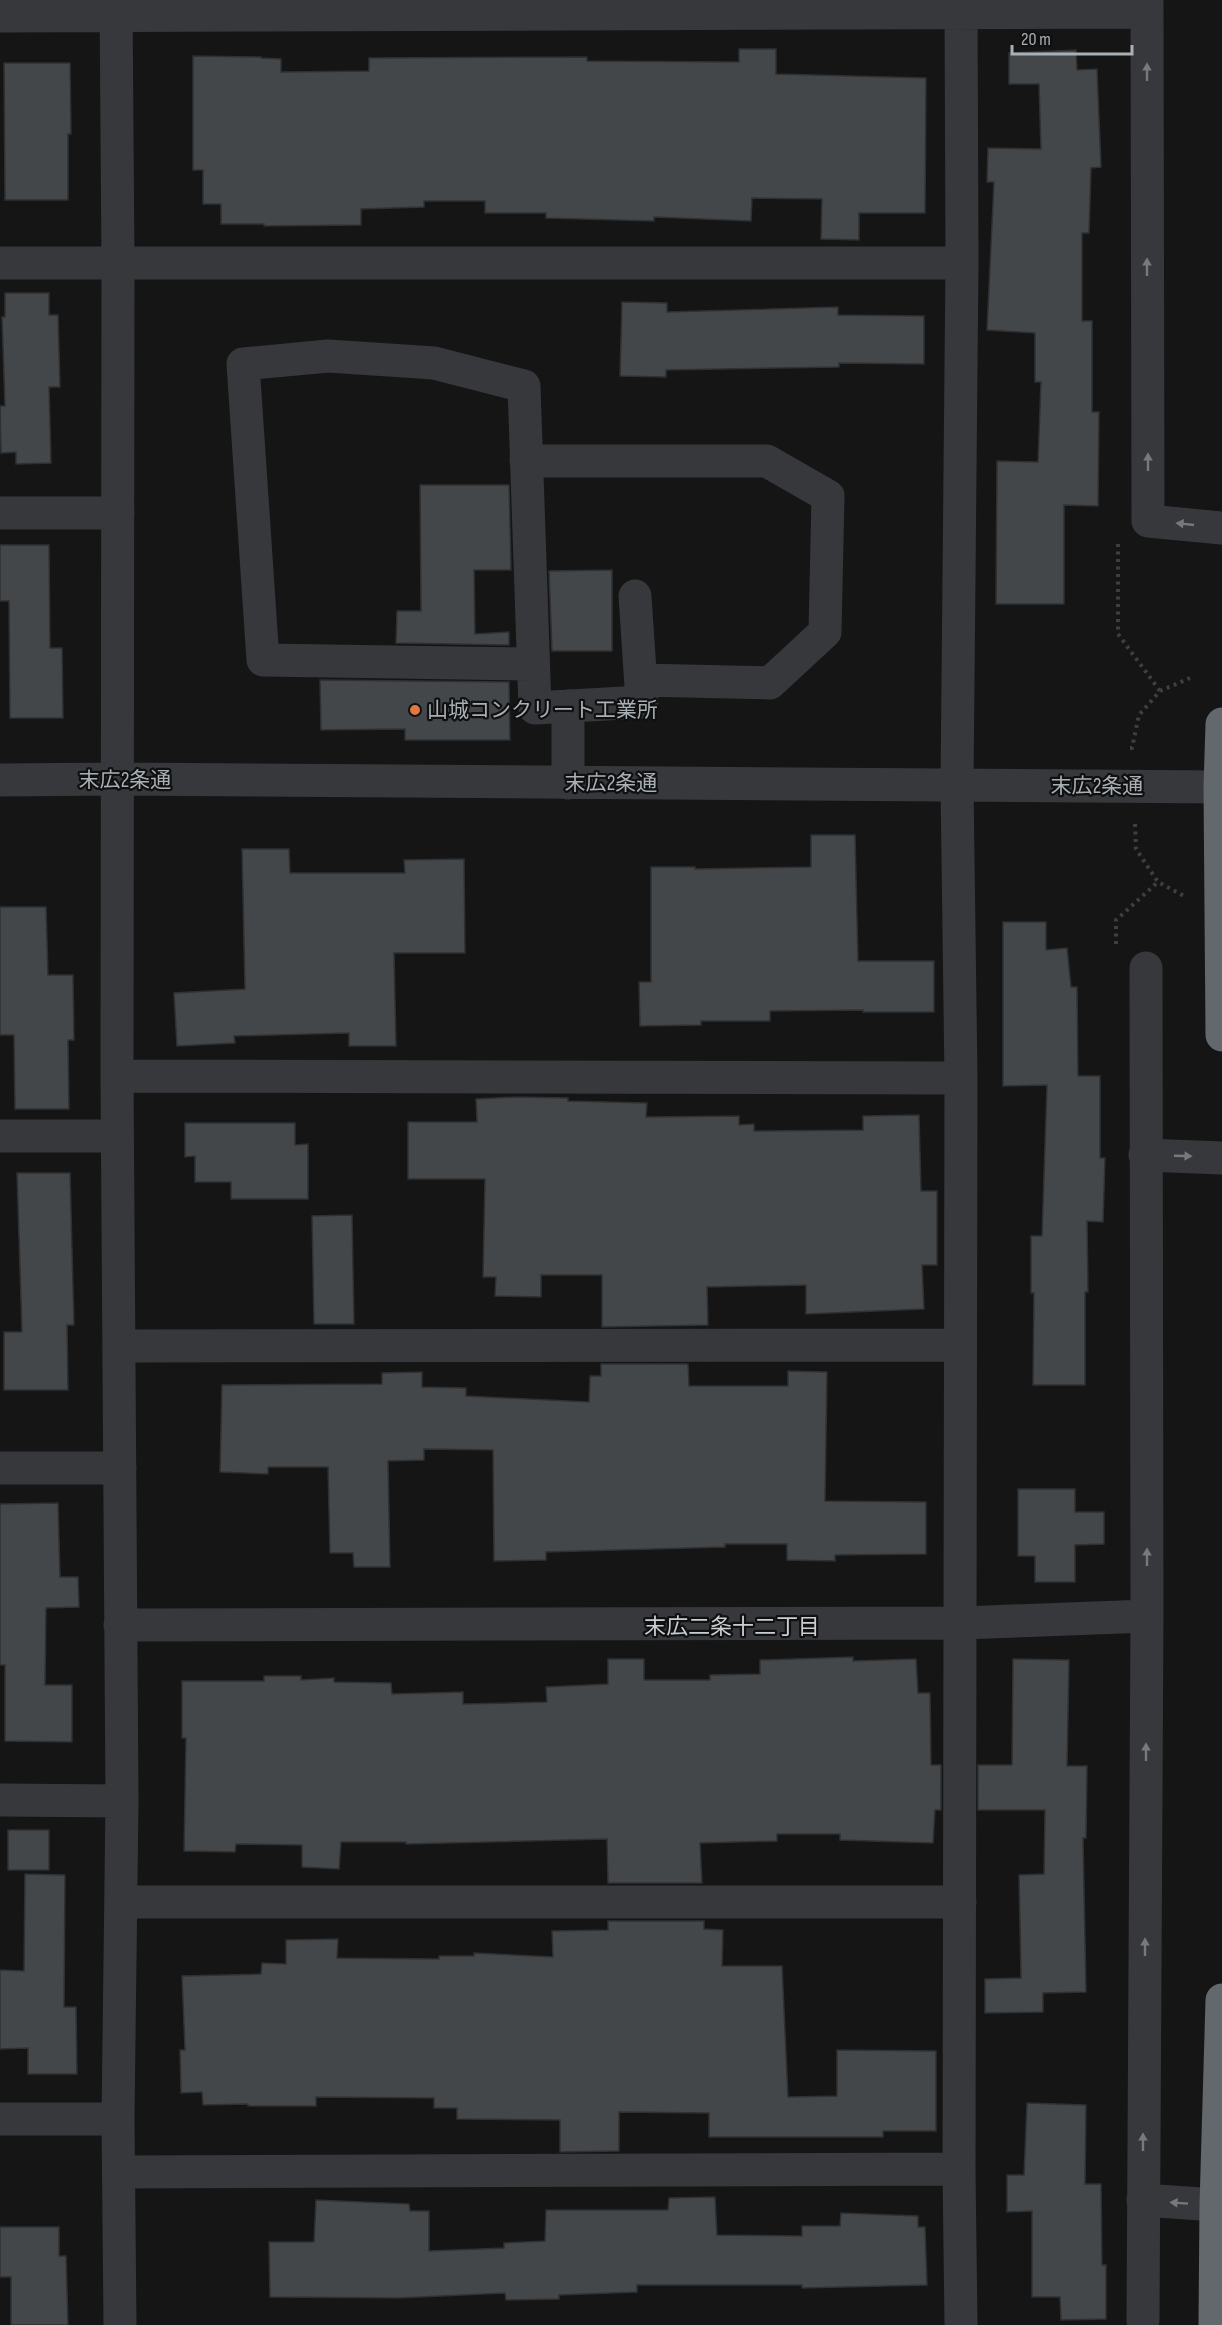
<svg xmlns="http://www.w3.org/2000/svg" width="1222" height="2325" viewBox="0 0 1222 2325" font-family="'Sofia Sans Condensed','Noto Sans JP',sans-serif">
	<rect width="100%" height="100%" fill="#151516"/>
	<path fill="#444749" stroke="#2f3032" stroke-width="1.5" d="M 739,49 L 776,49 L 776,74 L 926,78 L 925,213 L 859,213 L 859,240 L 821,239 L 822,199 L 752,198 L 751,221 L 654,217 L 654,221 L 546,218 L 546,213 L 485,213 L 485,201 L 424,201 L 424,207 L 361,209 L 361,225 L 264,226 L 264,224 L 221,224 L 221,204 L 203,204 L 203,170 L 193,170 L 193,56 L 261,57 L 261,58 L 281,59 L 281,72 L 369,71 L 369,58 L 587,57 L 587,61 L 739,62 Z
		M 1076,50 L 1077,70 L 1097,69 L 1101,167 L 1091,168 L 1089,233 L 1082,233 L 1082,321 L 1092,321 L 1092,412 L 1099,412 L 1098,506 L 1064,505 L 1064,604 L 996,604 L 997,461 L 1038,462 L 1041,382 L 1035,382 L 1035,333 L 987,330 L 994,182 L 987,182 L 988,148 L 1041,149 L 1039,84 L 1009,84 L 1009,53 Z
		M 4,63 L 70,63 L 71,134 L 68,134 L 68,200 L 5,200 Z
		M 5,293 L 49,293 L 49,315 L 58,315 L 60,387 L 49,387 L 51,463 L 16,464 L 16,452 L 1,453 L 0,406 L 5,406 L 2,317 L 5,317 Z
		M 622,302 L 667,303 L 667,312 L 838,307 L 838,315 L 924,316 L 924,364 L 839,363 L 839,367 L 666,370 L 666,377 L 620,376 Z
		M 420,485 L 509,485 L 511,570 L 474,570 L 475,634 L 509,632 L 509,645 L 396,643 L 397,611 L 421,611 Z
		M 0,545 L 49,545 L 50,648 L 62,648 L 63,718 L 10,718 L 9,601 L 0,601 Z
		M 612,570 L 612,651 L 552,651 L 549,571 Z
		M 320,680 L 509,682 L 510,740 L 405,740 L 405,729 L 321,730 Z
		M 811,835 L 855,835 L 858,961 L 934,961 L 934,1012 L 863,1012 L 863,1010 L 770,1011 L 770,1021 L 701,1021 L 701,1025 L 640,1026 L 639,982 L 651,982 L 651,867 L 695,867 L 695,869 L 811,867 Z
		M 242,849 L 289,849 L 290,873 L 405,873 L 404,860 L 464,859 L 465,953 L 394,953 L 396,1046 L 349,1046 L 349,1033 L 234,1036 L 235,1043 L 177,1046 L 174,993 L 245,989 Z
		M 0,907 L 46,907 L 48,975 L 73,975 L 74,1040 L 68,1040 L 69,1109 L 15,1109 L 14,1035 L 0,1035 Z
		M 1003,922 L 1046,922 L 1046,950 L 1067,948 L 1071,987 L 1077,987 L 1078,1076 L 1100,1076 L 1100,1158 L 1105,1158 L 1103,1222 L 1087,1221 L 1088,1292 L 1085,1292 L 1085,1385 L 1033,1385 L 1034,1293 L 1031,1293 L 1031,1236 L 1042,1236 L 1047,1085 L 1003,1086 Z
		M 517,1097 L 568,1098 L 568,1101 L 647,1103 L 646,1117 L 739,1116 L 739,1125 L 754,1124 L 754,1131 L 863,1130 L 863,1116 L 919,1115 L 921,1191 L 937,1191 L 937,1265 L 922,1265 L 924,1309 L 806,1314 L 806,1285 L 707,1287 L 708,1325 L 602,1327 L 602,1275 L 541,1275 L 541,1297 L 495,1296 L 496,1277 L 483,1277 L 485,1179 L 408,1179 L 408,1122 L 477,1122 L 476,1099 Z
		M 185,1123 L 295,1123 L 295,1145 L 308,1144 L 308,1199 L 231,1199 L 231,1182 L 195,1182 L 195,1156 L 185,1157 Z
		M 17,1173 L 70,1173 L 74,1325 L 67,1325 L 68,1390 L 4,1390 L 4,1332 L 22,1332 Z
		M 352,1215 L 354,1324 L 314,1324 L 312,1216 Z
		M 601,1364 L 688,1364 L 689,1386 L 788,1386 L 788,1371 L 827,1372 L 825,1501 L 926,1502 L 926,1554 L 835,1555 L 835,1561 L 787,1560 L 787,1544 L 725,1544 L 725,1547 L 546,1552 L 546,1560 L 494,1561 L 493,1450 L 424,1449 L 424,1460 L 388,1461 L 390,1567 L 354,1567 L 353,1553 L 330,1553 L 328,1467 L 268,1467 L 268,1474 L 220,1472 L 222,1385 L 382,1384 L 382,1373 L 422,1372 L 422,1387 L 466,1388 L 466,1396 L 589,1402 L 590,1376 L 601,1376 Z
		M 1018,1489 L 1075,1489 L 1075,1512 L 1104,1512 L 1104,1544 L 1075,1545 L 1075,1582 L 1035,1582 L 1035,1556 L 1018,1556 Z
		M 58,1503 L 60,1577 L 78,1577 L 79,1607 L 46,1608 L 45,1685 L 72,1685 L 72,1742 L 5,1741 L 5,1665 L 0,1665 L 0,1504 Z
		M 853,1657 L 853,1661 L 916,1659 L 918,1693 L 930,1693 L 931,1765 L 941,1765 L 941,1810 L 935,1810 L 933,1843 L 840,1840 L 840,1834 L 777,1834 L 777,1841 L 700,1843 L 702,1883 L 608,1883 L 607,1839 L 406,1844 L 406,1842 L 341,1842 L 339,1869 L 302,1867 L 302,1845 L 236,1844 L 235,1852 L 184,1851 L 186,1738 L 182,1738 L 182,1681 L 264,1681 L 264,1676 L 301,1676 L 301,1680 L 334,1678 L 334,1682 L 391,1683 L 392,1694 L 463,1692 L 463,1704 L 547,1702 L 546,1687 L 608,1684 L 608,1659 L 644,1659 L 644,1680 L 710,1680 L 710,1675 L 760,1674 L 760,1660 Z
		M 1013,1659 L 1069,1660 L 1067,1766 L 1087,1766 L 1086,1838 L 1083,1838 L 1086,1992 L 1043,1993 L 1043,2012 L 985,2013 L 985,1979 L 1021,1978 L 1019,1875 L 1044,1874 L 1045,1810 L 978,1810 L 978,1765 L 1012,1765 Z
		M 8,1830 L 49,1830 L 49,1870 L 8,1870 Z
		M 25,1874 L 65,1875 L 64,2007 L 76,2007 L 77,2074 L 28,2074 L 28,2048 L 0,2049 L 0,1970 L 24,1971 Z
		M 608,1921 L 704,1921 L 704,1929 L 723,1930 L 722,1966 L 782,1966 L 788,2097 L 837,2096 L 837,2050 L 936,2051 L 936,2131 L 883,2131 L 883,2137 L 709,2137 L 709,2113 L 619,2112 L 619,2151 L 560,2152 L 560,2120 L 457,2119 L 457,2108 L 434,2108 L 434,2098 L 316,2097 L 316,2106 L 248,2106 L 248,2104 L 203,2105 L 202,2092 L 181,2093 L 180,2050 L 185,2050 L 182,1976 L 261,1974 L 262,1963 L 286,1964 L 286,1940 L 338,1939 L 337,1958 L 439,1959 L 439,1956 L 474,1956 L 474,1953 L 553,1957 L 552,1931 L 608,1930 Z
		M 1027,2103 L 1086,2105 L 1085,2184 L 1101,2184 L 1102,2265 L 1106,2265 L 1106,2319 L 1061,2320 L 1060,2297 L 1032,2297 L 1032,2211 L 1007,2212 L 1007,2175 L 1024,2175 Z
		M 715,2197 L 717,2235 L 802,2236 L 802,2226 L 840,2226 L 841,2213 L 918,2216 L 918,2227 L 925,2227 L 927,2285 L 802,2288 L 802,2285 L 637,2285 L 637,2292 L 559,2295 L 559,2299 L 506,2300 L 505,2293 L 399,2298 L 270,2297 L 269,2242 L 314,2242 L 316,2200 L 409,2204 L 410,2211 L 429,2211 L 429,2251 L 504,2248 L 504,2243 L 545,2241 L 546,2210 L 668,2210 L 669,2198 Z
		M 0,2227 L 59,2227 L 59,2256 L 66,2256 L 68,2325 L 11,2325 L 11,2277 L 0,2277 Z"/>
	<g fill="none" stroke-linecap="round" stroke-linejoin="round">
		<path stroke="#3c4042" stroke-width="4" stroke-dasharray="3 4.5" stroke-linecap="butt" d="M 1118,544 L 1118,634 L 1160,691
			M 1130,748 L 1132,748 L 1139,715 L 1160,691 L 1190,678
			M 1135,824 L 1136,849 L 1158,882 L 1184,896
			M 1116,944 L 1116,920 L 1158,882"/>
		<path stroke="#36383b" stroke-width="33" d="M 116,0 L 118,263 L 117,1076 L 122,1801 L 118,2119 L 120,2325
			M 961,0 L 962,263 L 957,785 L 961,1078 L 959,2169 L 961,2325
			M 1147,0 L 1148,521 L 1222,528
			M 0,16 L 1147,12
			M 0,263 L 962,263
			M 526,461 L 767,461 L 828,496 L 825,632 L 770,683 L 641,680
			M 0,513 L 118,513
			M 533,664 L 263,660 L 243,364 L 328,356 L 434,363 L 524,386 L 535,708 L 642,702 L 635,596
			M 568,706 L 568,783
			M 0,780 L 117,779 L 1222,787
			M 117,1076 L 961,1078
			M 0,1136 L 117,1136
			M 1145,1155 L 1222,1158
			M 120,1346 L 960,1345
			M 0,1468 L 120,1468
			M 120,1625 L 962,1623 L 1147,1616
			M 0,1800 L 122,1801
			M 122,1902 L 960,1902
			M 0,2119 L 118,2119
			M 119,2172 L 959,2169
			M 1143,2200 L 1216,2205
			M 1143,2320 L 1147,1616 L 1146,968"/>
		<path stroke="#62686b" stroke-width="33" d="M 1222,724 L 1220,787 L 1222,1035
			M 1215,2325 L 1216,2205 L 1222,2000"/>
	</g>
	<defs><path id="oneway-solid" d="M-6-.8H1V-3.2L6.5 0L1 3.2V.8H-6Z" transform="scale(1.5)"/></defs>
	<g fill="#757a7e">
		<use href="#oneway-solid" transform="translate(1147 72) rotate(-90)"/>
		<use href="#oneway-solid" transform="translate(1147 267) rotate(-90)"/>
		<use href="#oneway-solid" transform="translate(1148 462) rotate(-90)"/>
		<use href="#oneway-solid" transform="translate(1185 524) rotate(-174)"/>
		<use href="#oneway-solid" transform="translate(1183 1156) rotate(2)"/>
		<use href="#oneway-solid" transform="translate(1147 1557) rotate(-90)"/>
		<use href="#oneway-solid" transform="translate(1146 1752) rotate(-90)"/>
		<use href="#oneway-solid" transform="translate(1145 1947) rotate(-90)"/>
		<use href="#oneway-solid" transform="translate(1143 2142) rotate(-90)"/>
		<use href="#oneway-solid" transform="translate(1179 2203) rotate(-176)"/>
	</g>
	<circle fill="#e17742" stroke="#101011" stroke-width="2" cx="415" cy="710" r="6"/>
	<g text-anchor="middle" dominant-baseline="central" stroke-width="4.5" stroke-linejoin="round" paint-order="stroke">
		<g font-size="21" fill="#a8b0b5" stroke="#101011" text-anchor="start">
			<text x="427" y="710">山城コンクリート工業所</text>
		</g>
		<g font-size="21" fill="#a8b0b5" stroke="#101011">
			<text x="125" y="780">末広2条通</text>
			<text x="611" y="783">末広2条通</text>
			<text x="1097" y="786">末広2条通</text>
		</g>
		<g font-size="22" fill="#c8ced2" stroke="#101011">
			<text x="732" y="1627">末広二条十二丁目</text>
		</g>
	</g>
	<path d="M1012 45v9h120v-9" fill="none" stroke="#a8b0b5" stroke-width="3"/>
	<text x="1021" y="45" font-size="18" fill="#a8b0b5" stroke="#101011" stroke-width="4.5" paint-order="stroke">20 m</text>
</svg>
